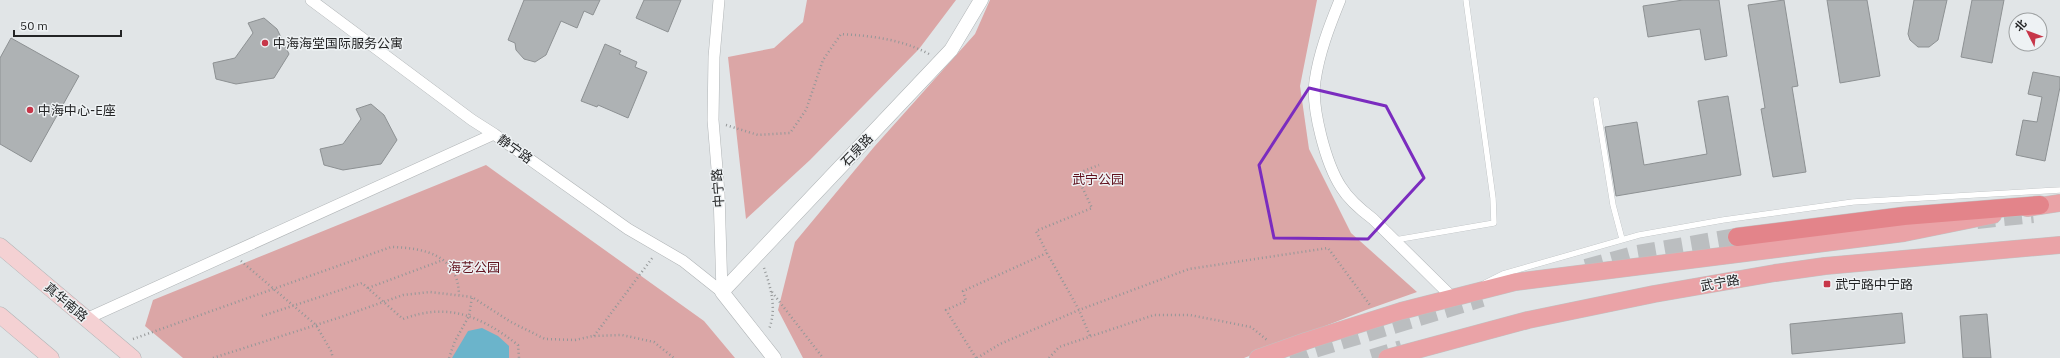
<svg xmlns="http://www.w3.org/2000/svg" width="2060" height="358" viewBox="0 0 2060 358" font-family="'IBM Plex Sans','Noto Sans SC',sans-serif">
	<rect width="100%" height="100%" fill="#e1e5e7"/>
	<path fill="#dba6a6" d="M 807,0 L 956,0 L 919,49 L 810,160 L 746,219 L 728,57 L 774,48 L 803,22 Z
		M 990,0 L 1317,0 L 1300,86 L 1309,149 L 1351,233 L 1417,292 L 1366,310 L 1244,358 L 803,358 L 778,310 L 795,242 L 874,147 L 975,34 Z
		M 486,165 L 704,321 L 735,358 L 183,358 L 145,326 L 153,300 Z"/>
	<path fill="#6bb4cb" d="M 482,328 L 498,336 L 509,346 L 509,358 L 452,358 L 468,331 Z"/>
	<path fill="#aeb2b4" stroke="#8d9193" d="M 524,0 L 600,0 L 593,15 L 584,11 L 577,28 L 561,21 L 546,55 L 535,62 L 524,59 L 516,50 L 515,43 L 508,40 Z
		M 644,0 L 681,0 L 668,32 L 636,18 Z
		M 1683,0 L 1719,0 L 1727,56 L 1705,60 L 1700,29 L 1648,37 L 1643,6 Z
		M 1784,0 L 1798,86 L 1792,87 L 1806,172 L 1773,177 L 1761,109 L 1765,108 L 1748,5 Z
		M 1827,0 L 1867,0 L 1880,76 L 1840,83 Z
		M 1914,0 L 1947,0 L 1938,40 L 1929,47 L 1918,47 L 1910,40 L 1908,34 Z
		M 1972,0 L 2004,0 L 1992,63 L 1961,57 Z
		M 264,18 L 277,29 L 289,54 L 274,78 L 236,84 L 216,79 L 213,63 L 235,58 L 253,33 L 248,23 Z
		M 11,38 L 79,76 L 31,162 L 0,144 L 0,58 Z
		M 605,44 L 621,51 L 619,54 L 637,62 L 635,67 L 647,72 L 628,118 L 598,105 L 597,107 L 581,101 Z
		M 2033,72 L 2060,77 L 2060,87 L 2045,161 L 2016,155 L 2023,120 L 2037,122 L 2042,97 L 2028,94 Z
		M 1728,96 L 1741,175 L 1616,196 L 1605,127 L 1637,122 L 1644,165 L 1707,154 L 1698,101 Z
		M 371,104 L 384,115 L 397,140 L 381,164 L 343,170 L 324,165 L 320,149 L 343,144 L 361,119 L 356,109 Z
		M 1902,313 L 1905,343 L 1792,354 L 1790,324 Z
		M 1987,314 L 1991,358 L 1963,358 L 1960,316 Z"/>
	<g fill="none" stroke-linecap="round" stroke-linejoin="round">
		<path stroke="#bbbec0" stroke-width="18" stroke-dasharray="18 9" stroke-linecap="butt" d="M 1977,220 L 2033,214
			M 1586,268 L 1637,254 L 1737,237
			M 1290,358 L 1314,349 L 1482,298
			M 1372,358 L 1402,349"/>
		<defs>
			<path id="service" d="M 1596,100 L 1613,205 L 1622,239
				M 1395,240 L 1494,223 L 1493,198 L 1466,0
				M 1485,283 L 1503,274 L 1639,235 L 1723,220 L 1853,202 L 2060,190"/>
			<path id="minor" d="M 311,0 L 472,120 L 494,134 L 628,229 L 683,261 L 722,292
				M 719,0 L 714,57 L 713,120 L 719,193 L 722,292
				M 1340,0 C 1329,27 1319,53 1315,81 C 1311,108 1326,164 1341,187 C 1349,200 1361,210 1373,219 L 1453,298
				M 86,319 L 494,134"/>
			<path id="tertiary" d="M 774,358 L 722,292 L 951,50 L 981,0"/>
			<path id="secondary" d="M 0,246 L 133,358
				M 0,315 L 51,358"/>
			<path id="primary" d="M 2027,208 L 2060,203
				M 1258,358 L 1306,341 L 1401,311 L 1515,282 L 1904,233 L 1993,215
				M 1387,358 L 1528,320 L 1654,294 L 1775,273 L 1825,266 L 2060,245"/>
			<path id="trunk" d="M 1737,237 L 1904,216 L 2040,205"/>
		</defs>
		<use href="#service" stroke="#b1b5b7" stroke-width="6"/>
		<use href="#minor" stroke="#b1b5b7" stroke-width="12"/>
		<use href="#tertiary" stroke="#b1b5b7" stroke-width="15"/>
		<use href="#secondary" stroke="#b1b5b7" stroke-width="17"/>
		<use href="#primary" stroke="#c1c2c2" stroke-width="18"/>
		<use href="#trunk" stroke="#c1c2c2" stroke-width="19"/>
		<path stroke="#949798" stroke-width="2.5" stroke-dasharray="1 3" stroke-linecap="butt" d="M 726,125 L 758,135 L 790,133 L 806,110 L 823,60 L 841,34 C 872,36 901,39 929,54
			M 1047,253 L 1079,310 L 1090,336
			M 241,261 L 316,325 L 331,351 L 333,358
			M 764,268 C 771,288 777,309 769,329
			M 368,288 L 443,260
			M 772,292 L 823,358
			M 262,316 L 362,283 L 403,319 C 448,302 481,316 518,345 L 519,358
			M 594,336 L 653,257
			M 133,339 L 391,247 C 425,248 458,255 459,295
			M 213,358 L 341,317 L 403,295 L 430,292 L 472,297 L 511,322 L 545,339 L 575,340 L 593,336 L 622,335 L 654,342 L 674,358
			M 449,358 L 455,341 L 469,316 L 472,297
			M 976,358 L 946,310 L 966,301 L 963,291 L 1047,253 L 1036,231 L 1092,208 L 1076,174 L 1099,165
			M 977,358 L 1000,344 L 1079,310 L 1189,269 L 1328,248 L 1370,305
			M 1049,358 L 1059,347 L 1154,315 L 1190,315 L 1251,327 L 1267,340"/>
		<use href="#service" stroke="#fff" stroke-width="5.5"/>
		<use href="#minor" stroke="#fff" stroke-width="11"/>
		<use href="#tertiary" stroke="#fff" stroke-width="14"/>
		<use href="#secondary" stroke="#f4d1d3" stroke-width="16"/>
		<use href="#primary" stroke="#eaa3a7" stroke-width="17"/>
		<use href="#trunk" stroke="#e3848a" stroke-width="18"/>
	</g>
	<path fill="none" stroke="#7b2cbf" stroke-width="3" stroke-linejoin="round" d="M 1309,88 L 1386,106 L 1424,178 L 1368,239 L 1274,238 L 1259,165 Z"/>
	<g fill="#c73649" stroke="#eef2f4" stroke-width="1.5">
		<circle cx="265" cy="43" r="4"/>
		<circle cx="30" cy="110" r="4"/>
		<rect x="1823" y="280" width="8" height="8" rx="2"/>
	</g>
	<g text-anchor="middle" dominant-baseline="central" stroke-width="3" stroke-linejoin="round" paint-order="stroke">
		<g font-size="13" fill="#232425" stroke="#eef2f4" text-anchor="start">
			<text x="273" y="43">中海海堂国际服务公寓</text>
			<text x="38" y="110">中海中心-E座</text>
			<text x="1835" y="284">武宁路中宁路</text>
		</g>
		<g font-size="13" fill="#232425" stroke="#eef2f4">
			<text transform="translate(515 149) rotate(35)">静宁路</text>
			<text transform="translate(857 150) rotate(-46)">石泉路</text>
			<text transform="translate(718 188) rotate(-94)">中宁路</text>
			<text transform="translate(1720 283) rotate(-10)">武宁路</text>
			<text transform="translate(66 302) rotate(40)">真华南路</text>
		</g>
		<g font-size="13" fill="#60111d" stroke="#eef2f4">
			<text x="1098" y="179">武宁公园</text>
			<text x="474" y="267">海艺公园</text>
		</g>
	</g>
	<g transform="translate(2028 32) rotate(312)"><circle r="19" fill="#eef2f4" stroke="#9da0a1"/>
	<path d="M0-3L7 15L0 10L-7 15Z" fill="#c73649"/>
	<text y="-6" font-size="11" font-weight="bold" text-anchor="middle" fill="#232425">北</text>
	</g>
	<path d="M14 30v6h107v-6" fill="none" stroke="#232425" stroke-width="2"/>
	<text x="20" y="30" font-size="12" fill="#232425" stroke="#eef2f4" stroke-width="3" paint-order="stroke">50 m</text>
</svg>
